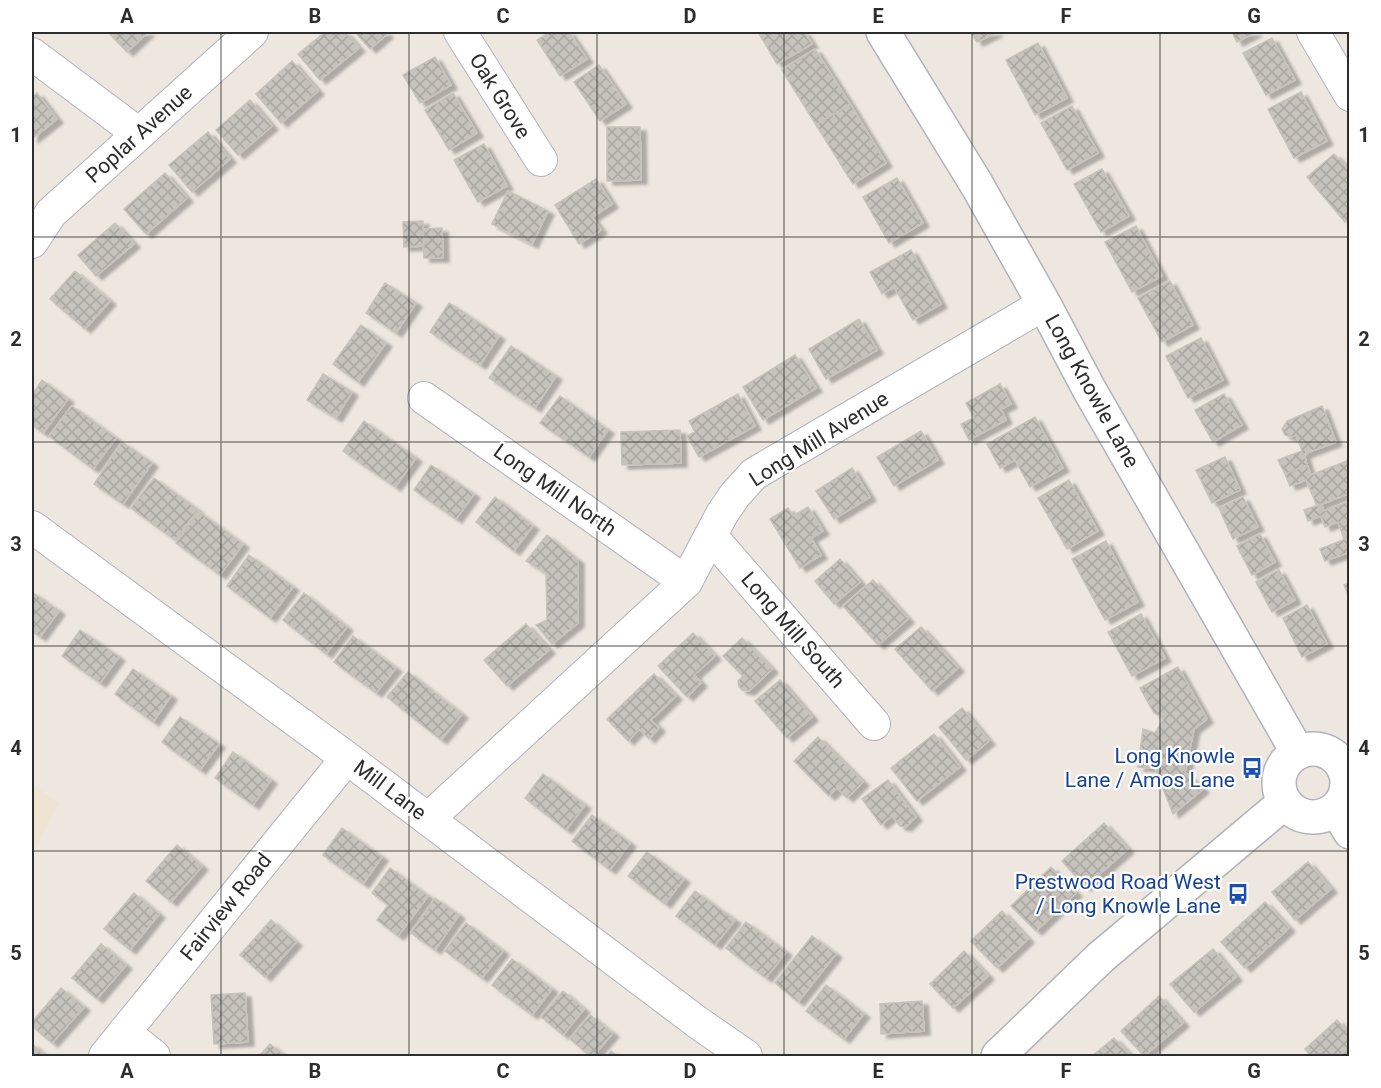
<svg xmlns="http://www.w3.org/2000/svg" width="1381" height="1088" viewBox="0 0 1381 1088" font-family="Roboto,sans-serif">
	<defs>
		<pattern id="building-cross-hatch" width="8" height="8" patternUnits="userSpaceOnUse" patternTransform="scale(1.5)"><rect width="8" height="8" fill="#c6c2bc"/><path d="M0 0l8 8M0 8l8-8" fill="none" stroke="#aaa7a2"/></pattern>
		<filter id="shadow"><feDropShadow dx="6" dy="4" stdDeviation="1.5" flood-color="#0004"/></filter>
	</defs>
	<rect width="100%" height="100%" fill="#ede7e0"/>
	<path fill="#ede4d2" d="M 32,784 L 59,803 L 32,855 Z"/>
	<path fill="url(#building-cross-hatch)" stroke="#c8c3ba" stroke-width="1.5" filter="url(#shadow)" d="M 108,32 L 148,32 L 127,52 Z
		M 325,32 L 345,32 L 359,48 L 320,80 L 298,54 Z
		M 355,32 L 386,32 L 387,34 L 370,49 Z
		M 550,32 L 569,32 L 587,59 L 560,76 L 537,40 Z
		M 758,32 L 804,32 L 812,44 L 777,64 Z
		M 971,32 L 997,32 L 977,42 Z
		M 1232,32 L 1256,32 L 1237,42 Z
		M 1272,38 L 1295,80 L 1266,95 L 1243,53 Z
		M 1038,43 L 1067,98 L 1035,115 L 1006,60 Z
		M 815,49 L 850,104 L 816,125 L 782,70 Z
		M 435,57 L 451,85 L 420,103 L 403,75 Z
		M 292,61 L 318,91 L 281,123 L 256,94 Z
		M 599,65 L 626,104 L 600,121 L 574,82 Z
		M 1301,92 L 1327,141 L 1294,158 L 1268,109 Z
		M 37,93 L 57,119 L 32,139 L 32,97 Z
		M 453,93 L 477,133 L 449,150 L 425,110 Z
		M 250,100 L 272,126 L 238,155 L 216,130 Z
		M 850,104 L 886,163 L 853,184 L 816,125 Z
		M 1072,106 L 1098,153 L 1067,170 L 1041,123 Z
		M 607,127 L 640,127 L 641,180 L 607,181 Z
		M 208,132 L 230,159 L 192,192 L 169,165 Z
		M 484,144 L 507,186 L 478,202 L 454,160 Z
		M 1334,154 L 1350,171 L 1350,218 L 1345,222 L 1307,177 Z
		M 1102,169 L 1129,216 L 1101,232 L 1074,184 Z
		M 165,173 L 187,198 L 146,234 L 124,209 Z
		M 897,178 L 923,223 L 889,243 L 863,197 Z
		M 596,179 L 612,204 L 592,217 L 601,230 L 579,244 L 555,205 Z
		M 508,191 L 548,211 L 532,244 L 492,224 Z
		M 423,221 L 424,246 L 404,247 L 403,222 Z
		M 115,223 L 134,244 L 96,276 L 78,255 Z
		M 1136,226 L 1162,276 L 1132,292 L 1105,242 Z
		M 442,228 L 443,258 L 424,258 L 423,229 Z
		M 911,250 L 941,304 L 913,320 L 894,287 L 882,294 L 870,272 Z
		M 75,271 L 110,301 L 85,329 L 50,299 Z
		M 1170,281 L 1193,325 L 1162,342 L 1138,298 Z
		M 385,283 L 416,303 L 396,333 L 366,313 Z
		M 449,303 L 499,336 L 480,365 L 430,332 Z
		M 859,319 L 877,350 L 826,379 L 809,349 Z
		M 361,325 L 386,343 L 358,382 L 333,364 Z
		M 1201,338 L 1223,380 L 1188,398 L 1166,356 Z
		M 511,346 L 556,376 L 535,408 L 489,378 Z
		M 795,355 L 816,388 L 763,420 L 743,387 Z
		M 323,374 L 352,392 L 336,418 L 307,400 Z
		M 42,380 L 68,399 L 43,433 L 32,425 L 32,395 Z
		M 1000,384 L 1011,404 L 1001,409 L 1006,420 L 969,440 L 961,424 L 974,418 L 966,403 Z
		M 738,394 L 755,426 L 699,457 L 687,436 L 695,432 L 689,421 Z
		M 1224,394 L 1242,425 L 1213,442 L 1195,410 Z
		M 560,396 L 608,430 L 589,457 L 540,423 Z
		M 72,406 L 116,438 L 93,469 L 49,436 Z
		M 1322,406 L 1336,442 L 1304,454 L 1307,465 L 1285,474 L 1278,460 L 1302,451 L 1296,435 L 1291,437 L 1285,435 L 1282,429 L 1287,421 Z
		M 1035,417 L 1063,468 L 1030,487 L 1015,460 L 1000,468 L 987,444 Z
		M 364,421 L 416,458 L 395,487 L 343,451 Z
		M 680,430 L 681,463 L 622,465 L 621,432 Z
		M 921,431 L 938,460 L 894,486 L 877,457 Z
		M 122,442 L 152,463 L 123,504 L 94,484 Z
		M 1225,457 L 1240,490 L 1212,503 L 1196,470 Z
		M 1349,460 L 1350,493 L 1317,506 L 1306,480 L 1290,486 L 1285,474 L 1307,465 L 1311,475 Z
		M 431,465 L 474,494 L 456,519 L 414,490 Z
		M 852,468 L 870,497 L 834,519 L 816,491 Z
		M 154,478 L 198,510 L 175,540 L 131,508 Z
		M 1069,480 L 1098,531 L 1067,549 L 1038,498 Z
		M 495,497 L 533,526 L 514,551 L 476,522 Z
		M 1243,497 L 1258,527 L 1233,539 L 1219,508 Z
		M 1350,501 L 1350,537 L 1344,539 L 1338,522 L 1325,527 L 1321,516 L 1308,521 L 1304,510 L 1321,504 L 1324,511 Z
		M 808,507 L 823,531 L 811,538 L 821,555 L 800,568 L 770,519 L 788,508 L 793,516 Z
		M 199,512 L 243,544 L 220,575 L 176,543 Z
		M 1260,534 L 1275,562 L 1252,575 L 1237,546 Z
		M 547,535 L 578,560 L 578,623 L 552,644 L 536,625 L 547,620 L 546,573 L 526,561 Z
		M 1350,537 L 1350,552 L 1325,561 L 1320,549 Z
		M 1106,541 L 1138,602 L 1105,620 L 1072,559 Z
		M 249,555 L 293,587 L 270,618 L 227,586 Z
		M 840,559 L 860,582 L 834,604 L 815,581 Z
		M 1279,570 L 1295,600 L 1272,612 L 1256,582 Z
		M 873,580 L 908,619 L 878,645 L 843,606 Z
		M 1350,583 L 1350,599 L 1344,585 Z
		M 32,592 L 59,611 L 40,637 L 32,631 Z
		M 304,593 L 347,627 L 326,654 L 283,620 Z
		M 1307,605 L 1327,644 L 1302,657 L 1283,618 Z
		M 1141,614 L 1165,658 L 1132,676 L 1108,632 Z
		M 526,624 L 549,650 L 507,686 L 484,660 Z
		M 921,627 L 958,668 L 932,691 L 895,649 Z
		M 80,630 L 119,657 L 100,683 L 62,656 Z
		M 693,633 L 715,656 L 694,675 L 701,683 L 687,697 L 658,666 Z
		M 353,636 L 396,668 L 376,693 L 334,662 Z
		M 742,638 L 772,669 L 749,691 L 742,690 L 739,687 L 738,681 L 743,676 L 723,656 Z
		M 1178,667 L 1207,719 L 1194,729 L 1185,772 L 1203,789 L 1173,814 L 1155,768 L 1138,767 L 1143,729 L 1155,733 L 1164,718 L 1154,713 L 1140,688 Z
		M 133,669 L 171,696 L 153,722 L 115,694 Z
		M 408,672 L 462,714 L 441,740 L 387,697 Z
		M 654,674 L 676,696 L 651,720 L 659,728 L 649,739 L 639,729 L 628,741 L 607,719 Z
		M 780,680 L 812,717 L 787,738 L 755,701 Z
		M 962,708 L 989,741 L 966,760 L 939,727 Z
		M 180,717 L 219,744 L 200,770 L 162,742 Z
		M 934,734 L 960,767 L 917,801 L 891,768 Z
		M 818,737 L 863,782 L 847,798 L 837,788 L 829,796 L 794,761 Z
		M 233,752 L 271,780 L 253,805 L 215,778 Z
		M 543,774 L 585,805 L 566,830 L 525,798 Z
		M 888,780 L 916,817 L 906,827 L 900,826 L 892,816 L 881,825 L 862,799 Z
		M 592,815 L 630,843 L 610,870 L 572,841 Z
		M 1104,823 L 1128,849 L 1085,887 L 1062,861 Z
		M 342,828 L 382,857 L 363,884 L 323,855 Z
		M 177,845 L 202,866 L 171,902 L 146,881 Z
		M 647,852 L 684,879 L 665,904 L 628,876 Z
		M 1308,862 L 1331,889 L 1295,920 L 1272,892 Z
		M 1051,867 L 1076,893 L 1036,931 L 1011,906 Z
		M 390,868 L 428,896 L 398,936 L 377,920 L 388,905 L 372,893 Z
		M 695,891 L 735,920 L 715,945 L 676,916 Z
		M 134,893 L 159,914 L 130,950 L 104,929 Z
		M 435,898 L 459,915 L 435,950 L 411,933 Z
		M 1265,902 L 1289,928 L 1245,968 L 1221,942 Z
		M 1002,911 L 1028,939 L 997,968 L 971,941 Z
		M 271,920 L 296,942 L 265,977 L 240,955 Z
		M 746,922 L 786,952 L 766,978 L 726,948 Z
		M 466,923 L 503,951 L 482,978 L 445,951 Z
		M 812,936 L 836,954 L 798,1002 L 775,983 Z
		M 101,944 L 126,965 L 97,999 L 72,978 Z
		M 1213,949 L 1236,977 L 1194,1012 L 1170,984 Z
		M 964,951 L 988,976 L 953,1008 L 930,984 Z
		M 512,959 L 552,989 L 532,1015 L 492,985 Z
		M 826,985 L 864,1014 L 844,1039 L 806,1011 Z
		M 61,988 L 84,1007 L 52,1043 L 32,1026 L 32,1022 Z
		M 563,991 L 584,1009 L 563,1035 L 541,1017 Z
		M 245,993 L 248,1042 L 214,1044 L 211,995 Z
		M 1159,996 L 1183,1023 L 1144,1056 L 1121,1031 Z
		M 922,1001 L 924,1031 L 881,1034 L 880,1004 Z
		M 590,1015 L 613,1033 L 593,1056 L 590,1056 L 570,1039 Z
		M 1337,1020 L 1350,1034 L 1350,1047 L 1338,1056 L 1311,1056 L 1305,1049 Z
		M 1114,1038 L 1131,1056 L 1092,1056 Z
		M 32,1044 L 46,1056 L 32,1056 Z
		M 270,1044 L 285,1056 L 259,1056 Z
		M 611,1051 L 618,1056 L 607,1056 Z"/>
	<g fill="none" stroke-linecap="round" stroke-linejoin="round">
		<defs>
			<path id="street" d="M 460,32 L 541,160
				M 1313,32 L 1350,95
				M 32,54 L 139,134
				M 32,242 L 51,213 L 252,32
				M 424,398 L 686,582
				M 32,527 L 347,758 L 697,1022 L 746,1056
				M 711,536 L 874,724
				M 428,819 L 686,582 L 722,514 L 735,495 L 754,474 L 1044,304
				M 124,1032 L 154,1056
				M 105,1056 L 347,758"/>
			<path id="secondary" d="M 883,32 L 977,185 L 1044,304 L 1089,389 L 1298,753
				M1279 783a34 34 0 1 1 68 0a34 34 0 1 1-68 0Z
				M 1336,808 L 1350,832
				M 998,1056 L 1101,957 L 1285,802"/>
		</defs>
		<use href="#street" stroke="#b1b2bc" stroke-width="34"/>
		<use href="#secondary" stroke="#b1b2bc" stroke-width="36"/>
		<use href="#street" stroke="#fff" stroke-width="32"/>
		<use href="#secondary" stroke="#fff" stroke-width="33"/>
	</g>
	<path fill="none" stroke="#2d2d2d" stroke-width="1.5" stroke-opacity="0.55" d="M 221,32 L 221,1056M 409,32 L 409,1056M 597,32 L 597,1056M 784,32 L 784,1056M 972,32 L 972,1056M 1160,32 L 1160,1056M 32,237 L 1350,237M 32,442 L 1350,442M 32,646 L 1350,646M 32,851 L 1350,851"/>
	<defs>
		<symbol id="bus-bare" viewBox="-9 -9 18 18"><path d="M-5-6H5V4H4V6H2V4H-2V6H-4V4H-5ZM-3.5-4V0h7V-4ZM-3.5 1.2v1.5H-2V1.2ZM2 1.2v1.5H3.5V1.2Z" fill="#1a4fb4" stroke="#fff" stroke-width="2.5" paint-order="stroke"/></symbol>
	</defs>
	<g fill-rule="evenodd">
		<use href="#bus-bare" x="1237" y="753" width="30" height="30"/>
		<use href="#bus-bare" x="1223" y="879" width="30" height="30"/>
	</g>
	<g text-anchor="middle" dominant-baseline="central" stroke-width="4.5" stroke-linejoin="round" paint-order="stroke">
		<g font-size="21" fill="#2d2d2d" stroke="#fff">
			<text transform="translate(500 96) rotate(58)">Oak Grove</text>
			<text transform="translate(139 134) rotate(-42)">Poplar Avenue</text>
			<text transform="translate(1092 391) rotate(61)">Long Knowle Lane</text>
			<text transform="translate(819 439) rotate(-32)">Long Mill Avenue</text>
			<text transform="translate(555 490) rotate(35)">Long Mill North</text>
			<text transform="translate(793 630) rotate(49)">Long Mill South</text>
			<text transform="translate(390 790) rotate(37)">Mill Lane</text>
			<text transform="translate(226 907) rotate(-51)">Fairview Road</text>
		</g>
		<g font-size="21" fill="#164399" stroke="#fff" text-anchor="end">
			<text x="1235" y="756">Long Knowle<tspan x="1235" dy="24">Lane / Amos Lane</tspan></text>
			<text x="1221" y="882">Prestwood Road West<tspan x="1221" dy="24">/ Long Knowle Lane</tspan></text>
		</g>
	</g>
	<rect width="1381" height="1088" fill="none" stroke="#ffffff" stroke-width="66"/>
	<rect x="33" y="33" width="1315" height="1022" fill="none" stroke="#2d2d2d" stroke-width="2"/>
	<g font-size="20" text-anchor="middle" font-weight="bold" fill="#2d2d2d">
		<text x="127" y="23">A</text>
		<text x="315" y="23">B</text>
		<text x="503" y="23">C</text>
		<text x="690" y="23">D</text>
		<text x="878" y="23">E</text>
		<text x="1066" y="23">F</text>
		<text x="1254" y="23">G</text>
		<text x="16" y="142">1</text>
		<text x="1364" y="142">1</text>
		<text x="16" y="346">2</text>
		<text x="1364" y="346">2</text>
		<text x="16" y="551">3</text>
		<text x="1364" y="551">3</text>
		<text x="16" y="755">4</text>
		<text x="1364" y="755">4</text>
		<text x="16" y="960">5</text>
		<text x="1364" y="960">5</text>
		<text x="127" y="1078">A</text>
		<text x="315" y="1078">B</text>
		<text x="503" y="1078">C</text>
		<text x="690" y="1078">D</text>
		<text x="878" y="1078">E</text>
		<text x="1066" y="1078">F</text>
		<text x="1254" y="1078">G</text>
	</g>
</svg>
